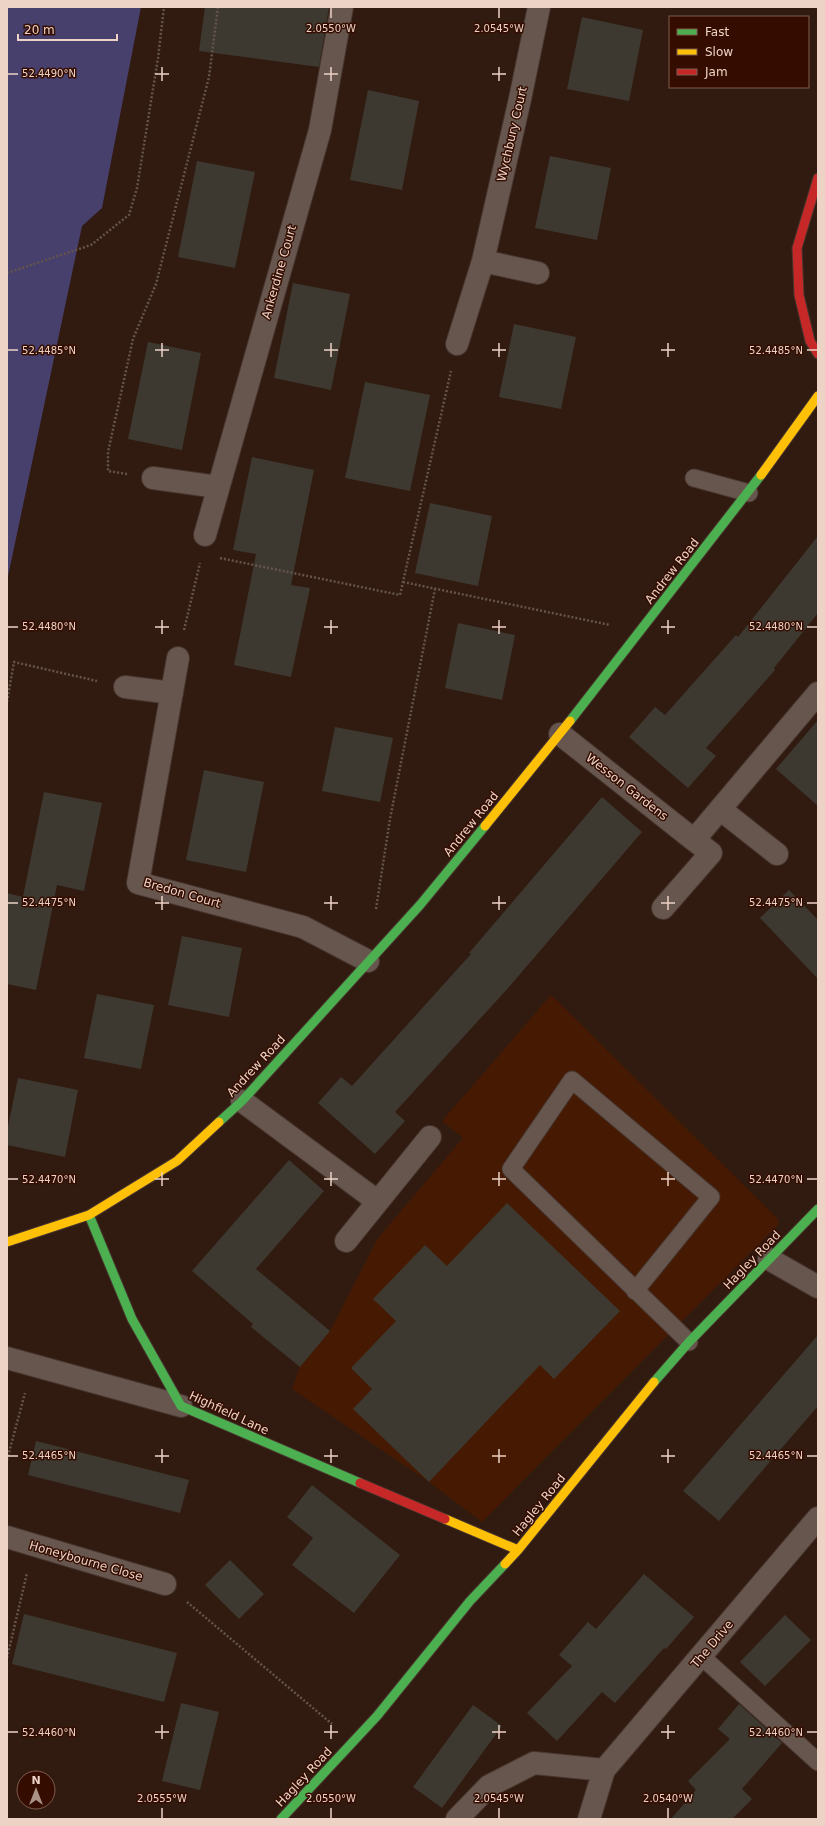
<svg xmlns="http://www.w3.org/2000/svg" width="825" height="1826" viewBox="0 0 825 1826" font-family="'DejaVu Sans',sans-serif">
	<rect width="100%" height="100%" fill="#311b10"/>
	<path fill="#461a02" d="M 551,995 L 778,1219 L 778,1225 L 482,1522 L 429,1482 L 292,1389 L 300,1367 L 330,1331 L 378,1238 L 463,1138 L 442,1121 Z"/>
	<path fill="#473f6c" d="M 7,7 L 141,7 L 102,208 L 82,226 L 7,581 Z"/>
	<path fill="#3d3930" d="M 205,7 L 329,7 L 319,67 L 199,51 Z
		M 582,17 L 643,30 L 629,101 L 567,89 Z
		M 368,90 L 419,101 L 402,190 L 350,180 Z
		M 550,156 L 611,168 L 597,240 L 535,228 Z
		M 197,161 L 255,172 L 235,268 L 178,257 Z
		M 293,283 L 350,294 L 331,390 L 274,378 Z
		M 514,324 L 576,337 L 561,409 L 499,397 Z
		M 148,342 L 201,353 L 182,450 L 128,439 Z
		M 365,382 L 430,395 L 410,491 L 345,478 Z
		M 252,457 L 314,470 L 291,585 L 310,588 L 291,677 L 234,665 L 256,554 L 233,550 Z
		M 430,503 L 492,516 L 478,586 L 415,573 Z
		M 818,536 L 818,613 L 774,668 L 775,670 L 706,748 L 716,756 L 688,788 L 629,737 L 655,707 L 665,715 L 736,635 L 738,637 Z
		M 458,623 L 515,635 L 502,700 L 445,688 Z
		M 818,720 L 818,806 L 776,769 Z
		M 335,727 L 393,738 L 380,802 L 322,791 Z
		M 204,770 L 264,782 L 246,872 L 186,860 Z
		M 44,792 L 102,803 L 84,891 L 57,885 L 36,990 L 7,984 L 7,893 L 23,897 Z
		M 602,797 L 642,832 L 509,987 L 395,1112 L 405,1121 L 375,1154 L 318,1103 L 341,1077 L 352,1086 L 471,954 L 469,953 Z
		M 789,890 L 818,920 L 818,979 L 760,918 Z
		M 182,936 L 242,948 L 229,1017 L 168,1005 Z
		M 97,994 L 154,1005 L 141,1069 L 84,1058 Z
		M 18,1078 L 78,1090 L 65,1157 L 7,1145 L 7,1131 Z
		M 289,1160 L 324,1191 L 256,1269 L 330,1331 L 300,1367 L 251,1327 L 253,1324 L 192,1271 Z
		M 507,1203 L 620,1311 L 554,1379 L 540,1365 L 429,1482 L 353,1409 L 372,1389 L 351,1368 L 396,1321 L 373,1299 L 425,1245 L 447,1266 Z
		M 818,1335 L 818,1406 L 719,1521 L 683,1491 Z
		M 36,1441 L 189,1480 L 180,1513 L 28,1475 Z
		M 312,1485 L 400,1555 L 354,1613 L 292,1565 L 313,1538 L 287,1517 Z
		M 230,1560 L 264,1594 L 239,1619 L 205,1585 Z
		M 644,1574 L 694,1617 L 666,1649 L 664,1648 L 615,1703 L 602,1692 L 557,1741 L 527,1713 L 572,1666 L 559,1655 L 588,1622 L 596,1629 Z
		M 24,1614 L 177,1653 L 164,1702 L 12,1664 Z
		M 785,1615 L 811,1640 L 765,1686 L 740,1662 Z
		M 181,1703 L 219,1712 L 200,1790 L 162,1781 Z
		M 739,1704 L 782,1743 L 742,1789 L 752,1799 L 732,1819 L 671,1819 L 696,1790 L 688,1781 L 730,1739 L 718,1729 Z
		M 473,1705 L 502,1726 L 442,1808 L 413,1787 Z"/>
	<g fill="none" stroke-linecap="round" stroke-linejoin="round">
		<defs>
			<path id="lane" d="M 694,478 L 749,493
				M 635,1291 L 711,1197 L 572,1080 L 511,1169 L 689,1342
				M 701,1656 L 818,1762"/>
			<path id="street" d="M 483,261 L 538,273
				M 457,344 L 483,261 L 520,99 L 539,7
				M 153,478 L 218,487
				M 205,535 L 320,130 L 342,7
				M 178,658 L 138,883 L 303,927 L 368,961
				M 125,687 L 172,693
				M 560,734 L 694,840 L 818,693
				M 720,809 L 777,854
				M 663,908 L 711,853 L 694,840
				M 242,1101 L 377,1201
				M 346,1241 L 430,1137
				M 769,1259 L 818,1287
				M 7,1358 L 181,1406
				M 7,1537 L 165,1584
				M 457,1819 L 489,1786 L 534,1763 L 604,1770
				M 589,1819 L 604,1770 L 818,1518"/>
			<path id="fast" d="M 570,721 L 761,475
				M 219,1122 L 242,1101 L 420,905 L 485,826
				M 89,1215 L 132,1319 L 181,1406 L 360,1483
				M 654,1382 L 689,1342 L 818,1209
				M 281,1819 L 377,1716 L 470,1601 L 505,1564"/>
			<path id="slow" d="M 761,475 L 818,396
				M 485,826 L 570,721
				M 7,1242 L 89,1215 L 177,1161 L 219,1122
				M 445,1519 L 518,1550
				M 505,1564 L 518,1550 L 654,1382"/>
			<path id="jam" d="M 818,178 L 797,248 L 799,295 L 810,341 L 818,354
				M 360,1483 L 445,1519"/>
		</defs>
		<use href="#lane" stroke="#47352e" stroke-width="19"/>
		<use href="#street" stroke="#47352e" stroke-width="24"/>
		<use href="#fast" stroke="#47352e" stroke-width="11"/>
		<use href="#slow" stroke="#47352e" stroke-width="11"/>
		<use href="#jam" stroke="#47352e" stroke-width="11"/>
		<path stroke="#64544c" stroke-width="2.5" stroke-dasharray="2 2" stroke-linecap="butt" d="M 7,273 L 91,245 L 129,215 L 137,188 L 158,58 L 164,7
			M 127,474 L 108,471 L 108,452 L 133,339 L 156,284 L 209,77 L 218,7
			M 220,558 L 400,595 L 451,371
			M 403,582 L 610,625
			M 184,630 L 200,563
			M 7,702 L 14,662 L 97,681
			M 376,909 L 390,819 L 435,589
			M 7,1460 L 25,1393
			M 187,1602 L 332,1724
			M 7,1658 L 27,1573"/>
		<use href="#lane" stroke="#67564e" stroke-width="17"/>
		<use href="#street" stroke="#67564e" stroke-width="22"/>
		<use href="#fast" stroke="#4caf50" stroke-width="9"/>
		<use href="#slow" stroke="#ffc107" stroke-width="9"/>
		<use href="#jam" stroke="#c62828" stroke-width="9"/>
	</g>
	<path fill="none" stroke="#edd2c6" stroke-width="1.5" d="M 331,8 L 331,18M 499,8 L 499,18M 162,67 L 162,81M 331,67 L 331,81M 499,67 L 499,81M 8,74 L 18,74M 155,74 L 169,74M 324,74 L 338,74M 492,74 L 506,74M 162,343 L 162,357M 331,343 L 331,357M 499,343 L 499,357M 668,343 L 668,357M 8,350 L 18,350M 155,350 L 169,350M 324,350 L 338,350M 492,350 L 506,350M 661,350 L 675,350M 807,350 L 817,350M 162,620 L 162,634M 331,620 L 331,634M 499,620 L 499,634M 668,620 L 668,634M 8,627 L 18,627M 155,627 L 169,627M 324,627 L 338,627M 492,627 L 506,627M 661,627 L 675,627M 807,627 L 817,627M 162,896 L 162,910M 331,896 L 331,910M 499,896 L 499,910M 668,896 L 668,910M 8,903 L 18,903M 155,903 L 169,903M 324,903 L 338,903M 492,903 L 506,903M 661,903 L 675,903M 807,903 L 817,903M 162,1172 L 162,1186M 331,1172 L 331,1186M 499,1172 L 499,1186M 668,1172 L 668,1186M 8,1179 L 18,1179M 155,1179 L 169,1179M 324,1179 L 338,1179M 492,1179 L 506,1179M 661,1179 L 675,1179M 807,1179 L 817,1179M 162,1449 L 162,1463M 331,1449 L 331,1463M 499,1449 L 499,1463M 668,1449 L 668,1463M 8,1456 L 18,1456M 155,1456 L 169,1456M 324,1456 L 338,1456M 492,1456 L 506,1456M 661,1456 L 675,1456M 807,1456 L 817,1456M 162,1725 L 162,1739M 331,1725 L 331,1739M 499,1725 L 499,1739M 668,1725 L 668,1739M 8,1732 L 18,1732M 155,1732 L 169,1732M 324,1732 L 338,1732M 492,1732 L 506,1732M 661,1732 L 675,1732M 807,1732 L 817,1732M 162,1808 L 162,1818M 331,1808 L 331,1818M 499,1808 L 499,1818M 668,1808 L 668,1818"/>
	<g text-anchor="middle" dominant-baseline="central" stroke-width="3" stroke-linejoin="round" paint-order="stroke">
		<g font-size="12" fill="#edd2c6" stroke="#340d00">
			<text transform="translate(512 134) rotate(-77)">Wychbury Court</text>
			<text transform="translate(279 272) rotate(-74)">Ankerdine Court</text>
			<text transform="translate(672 571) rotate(-52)">Andrew Road</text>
			<text transform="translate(627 787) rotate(38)">Wesson Gardens</text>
			<text transform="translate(471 824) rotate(-51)">Andrew Road</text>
			<text transform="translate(182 893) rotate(16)">Bredon Court</text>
			<text transform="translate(256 1066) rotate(-47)">Andrew Road</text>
			<text transform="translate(752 1260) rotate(-46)">Hagley Road</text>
			<text transform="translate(229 1413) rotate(25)">Highfield Lane</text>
			<text transform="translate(539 1505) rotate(-51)">Hagley Road</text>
			<text transform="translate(86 1561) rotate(16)">Honeybourne Close</text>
			<text transform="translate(712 1644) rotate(-50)">The Drive</text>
			<text transform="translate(304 1777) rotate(-47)">Hagley Road</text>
		</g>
	</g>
	<g font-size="10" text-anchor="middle" fill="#edd2c6" stroke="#340d00" stroke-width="3" stroke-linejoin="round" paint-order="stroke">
		<text x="331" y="32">2.0550°W</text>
		<text x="499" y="32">2.0545°W</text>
		<text x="49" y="77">52.4490°N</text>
		<text x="49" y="354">52.4485°N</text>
		<text x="776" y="354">52.4485°N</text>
		<text x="49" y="630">52.4480°N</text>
		<text x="776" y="630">52.4480°N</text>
		<text x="49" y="906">52.4475°N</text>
		<text x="776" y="906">52.4475°N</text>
		<text x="49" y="1183">52.4470°N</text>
		<text x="776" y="1183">52.4470°N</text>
		<text x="49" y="1459">52.4465°N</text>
		<text x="776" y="1459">52.4465°N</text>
		<text x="49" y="1736">52.4460°N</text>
		<text x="776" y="1736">52.4460°N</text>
		<text x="162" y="1802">2.0555°W</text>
		<text x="331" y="1802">2.0550°W</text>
		<text x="499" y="1802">2.0545°W</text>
		<text x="668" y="1802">2.0540°W</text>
	</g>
	<rect width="825" height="1826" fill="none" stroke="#edd2c6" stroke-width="16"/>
	<rect x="669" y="16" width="140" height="72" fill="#340d00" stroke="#7e5c4f"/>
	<rect x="677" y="29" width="20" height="6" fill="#4caf50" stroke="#7e5c4f"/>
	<text x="705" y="36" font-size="12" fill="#edd2c6">Fast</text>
	<rect x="677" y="49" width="20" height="6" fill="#ffc107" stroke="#7e5c4f"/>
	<text x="705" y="56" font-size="12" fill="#edd2c6">Slow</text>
	<rect x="677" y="69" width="20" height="6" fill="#c62828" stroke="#7e5c4f"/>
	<text x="705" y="76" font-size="12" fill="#edd2c6">Jam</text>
	<g transform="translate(36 1790)"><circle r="19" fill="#340d00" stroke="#7e5c4f"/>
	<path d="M0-3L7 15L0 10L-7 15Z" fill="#ab9286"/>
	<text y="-6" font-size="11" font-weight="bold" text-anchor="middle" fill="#edd2c6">N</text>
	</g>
	<path d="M18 34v6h99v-6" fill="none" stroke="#edd2c6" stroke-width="2"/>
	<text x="24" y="34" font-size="12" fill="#edd2c6" stroke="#340d00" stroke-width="3" paint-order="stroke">20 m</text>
</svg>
